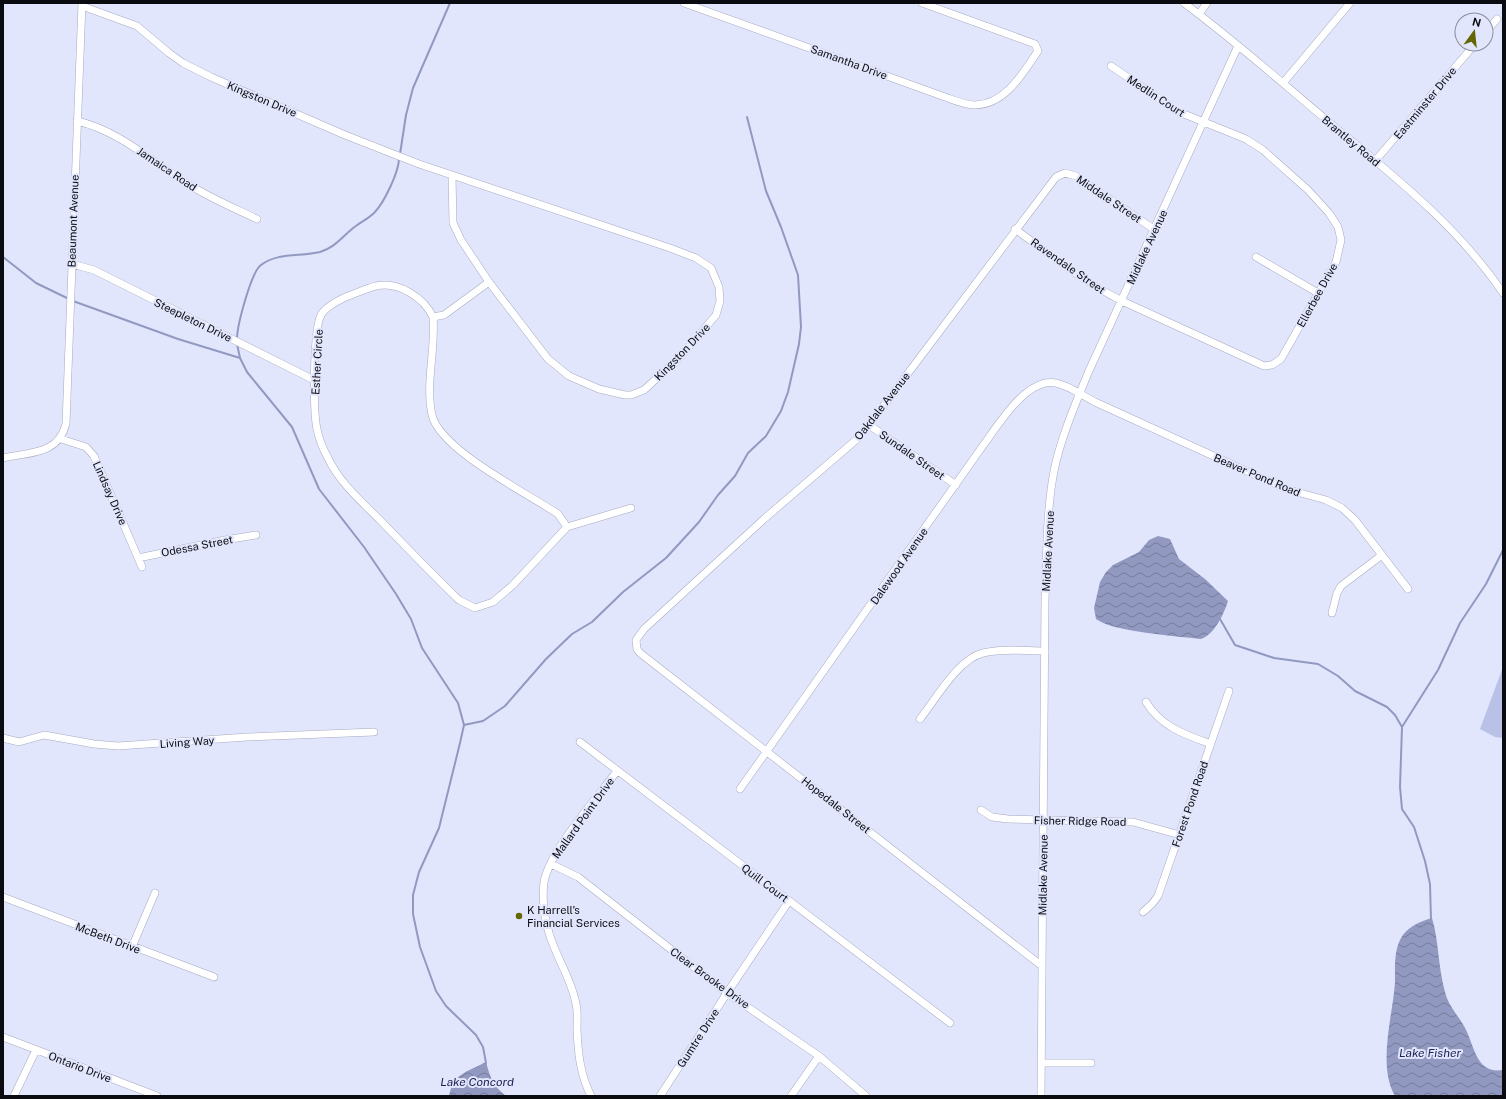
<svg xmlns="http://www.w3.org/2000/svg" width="1506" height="1099" viewBox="0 0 1506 1099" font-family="'Public Sans',sans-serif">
	<defs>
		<pattern id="water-waves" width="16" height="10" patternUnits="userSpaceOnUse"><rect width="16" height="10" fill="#9199c1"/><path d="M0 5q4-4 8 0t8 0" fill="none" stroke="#757b9b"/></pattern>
	</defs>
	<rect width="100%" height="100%" fill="#e2e6fc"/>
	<path fill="#bac1e7" d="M 1503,667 L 1503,738 L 1495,737 L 1480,729 Z"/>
	<path fill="url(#water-waves)" d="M 1158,536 L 1170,539 L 1179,559 L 1205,579 L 1228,601 C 1224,614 1214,635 1201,639 C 1177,636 1113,632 1096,619 L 1094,608 L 1100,582 L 1106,572 L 1113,565 L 1139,552 L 1149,540 Z
		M 1432,918 C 1439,941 1438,968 1445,992 C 1449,1008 1461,1018 1467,1032 C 1475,1050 1478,1074 1503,1070 L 1503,1096 L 1395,1096 C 1377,1065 1393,1015 1395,982 C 1395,968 1394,952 1400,940 C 1406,927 1419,922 1432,918 Z
		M 486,1062 C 490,1077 493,1086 506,1096 L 449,1096 C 454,1073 467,1072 486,1062 Z"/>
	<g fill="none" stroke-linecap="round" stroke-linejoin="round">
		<path stroke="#9199c1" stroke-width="2" d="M 400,154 L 406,115 L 413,88 L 450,3
			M 3,257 L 36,283 L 69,299
			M 73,301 L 178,339 L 240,358
			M 237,339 C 237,326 251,272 261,265 C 278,252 300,257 320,252 C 334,248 341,238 352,229 C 359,223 368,219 374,213 C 384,203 399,172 399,158
			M 237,344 L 240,358 L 247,372 L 292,427 L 319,489 L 364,547 L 396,594 L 411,619 L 422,648 L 458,703 L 464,725 L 460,743 L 439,828 L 419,872 L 413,895 L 413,914 L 420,947 L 436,991 L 446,1006 L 476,1035 L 483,1047 L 486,1063
			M 1220,619 L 1235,645 L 1274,658 L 1318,664 L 1338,676 L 1355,691 L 1387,707 L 1395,715 L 1402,727
			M 464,725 L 483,721 L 505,706 L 546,659 L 572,634 L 592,622 L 623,592 L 666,558 L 699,522 L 718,495 L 735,476 L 748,453 L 766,436 L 781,411 L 788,392 L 799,344 L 801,327 L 798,275 L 781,227 L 766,191 L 747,117
			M 1431,920 L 1430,884 L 1425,861 L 1414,827 L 1402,809 L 1400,787 L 1402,727 L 1438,670 L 1460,623 L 1486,584 L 1503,550"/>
		<defs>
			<path id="minor" d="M 684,3 L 945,97 C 954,100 965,105 975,105 C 1005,105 1023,73 1038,51 L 1035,44 L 922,3
				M 1184,3 C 1234,40 1281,82 1329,122 C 1391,174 1457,225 1503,293
				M 82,6 L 137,26 L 169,53 L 183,63 L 211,77 L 345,135 L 419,164 L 670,248 L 696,258 L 711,268 L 719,287 L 720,301 L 716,315 L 682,355 L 644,390 L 631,395 L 625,395 L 599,389 L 569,376 L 548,359 L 489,282 L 461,240 L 453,223 L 452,175
				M 1199,14 L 1207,3
				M 1486,32 L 1497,19
				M 1283,83 L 1350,3
				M 77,121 C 120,131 152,162 188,184 C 210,198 234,208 257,219
				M 1375,161 L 1475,44
				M 1015,229 C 1049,254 1084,282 1122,301 L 1264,366 L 1272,365 L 1281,359 L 1336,262 L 1341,240 L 1338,227 L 1329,213 L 1308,190 L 1263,150 L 1246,139 L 1179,112 L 1111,66
				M 1256,257 L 1318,293
				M 72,264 L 94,270 L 314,380
				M 433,317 L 444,315 L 489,282
				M 869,425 L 956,485
				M 61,439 L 86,447 L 94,456 L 142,567
				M 3,458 C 30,452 58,455 66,424 L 82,3
				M 567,527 L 558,514 C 527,493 440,450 432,415 C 425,383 436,349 433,317 C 424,298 399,281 376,286 C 367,288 357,293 348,296 C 339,300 326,306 321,315 C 313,331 313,410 317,429 C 319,439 323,449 328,458 C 339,482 361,501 380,520 C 406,547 432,574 459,600 L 475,608 L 493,602 L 513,585 L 567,527 L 631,508
				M 138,558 L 225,540 L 256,535
				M 1332,613 L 1337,593 L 1341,586 L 1382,555
				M 1146,702 C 1161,727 1186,735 1211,744
				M 920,719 C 936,699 958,659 983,653 C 1003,648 1025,651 1045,651
				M 3,738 L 19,742 L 44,735 L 94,744 L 118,746 L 247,737 L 374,732
				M 580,742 L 950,1023
				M 740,789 L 982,447 C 997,427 1026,377 1056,383 C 1070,386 1083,396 1095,402 L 1286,489 L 1326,500 L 1342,508 L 1355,520 L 1408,589
				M 981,810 L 992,817 L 1008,819 L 1133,822 L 1180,835
				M 551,864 L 578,877 L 727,993 L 819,1056 L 866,1096
				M 3,897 L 214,977
				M 1143,912 L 1152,904 L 1158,896 L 1229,691
				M 132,947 L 155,893
				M 1042,966 L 640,653 L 637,649 L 636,640 L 644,629 L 764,519 L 856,440 L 869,425 L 1056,177 L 1065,173 L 1076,176 L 1155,230
				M 3,1037 L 157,1096
				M 1041,1063 L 1091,1063
				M 14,1096 L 36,1050
				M 591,1096 C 580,1074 578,1053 577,1029 C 577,1021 578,1012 576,1004 C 572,980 556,957 549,933 C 544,918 542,898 544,882 C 550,850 597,798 617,771
				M 660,1096 L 727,993 L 789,901
				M 791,1096 L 819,1056
				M 1041,1096 L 1045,600 C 1047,557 1046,513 1054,471 C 1061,437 1075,405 1088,373 L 1238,46"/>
		</defs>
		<use href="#minor" stroke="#a6aabf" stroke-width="8"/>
		<use href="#minor" stroke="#fff" stroke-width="7"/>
	</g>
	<circle fill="#636602" stroke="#e2e6fc" stroke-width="1.5" cx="519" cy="916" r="4"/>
	<g text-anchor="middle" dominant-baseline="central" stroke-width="4" stroke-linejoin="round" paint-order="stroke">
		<g font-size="11" fill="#0a0b11" stroke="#e2e6fc">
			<text transform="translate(849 62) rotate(20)">Samantha Drive</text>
			<text transform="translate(1156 96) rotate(33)">Medlin Court</text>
			<text transform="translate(262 99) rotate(23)">Kingston Drive</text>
			<text transform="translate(1425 103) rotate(-50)">Eastminster Drive</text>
			<text transform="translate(1351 141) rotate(40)">Brantley Road</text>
			<text transform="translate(167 169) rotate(34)">Jamaica Road</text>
			<text transform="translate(1109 199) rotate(34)">Middale Street</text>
			<text transform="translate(73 221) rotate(-88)">Beaumont Avenue</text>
			<text transform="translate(1147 247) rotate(-65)">Midlake Avenue</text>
			<text transform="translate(1068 266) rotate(35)">Ravendale Street</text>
			<text transform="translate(1317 295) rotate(-61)">Ellerbee Drive</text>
			<text transform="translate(193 320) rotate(26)">Steepleton Drive</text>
			<text transform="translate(682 352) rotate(-46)">Kingston Drive</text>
			<text transform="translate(317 362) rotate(-87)">Esther Circle</text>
			<text transform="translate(882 406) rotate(-52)">Oakdale Avenue</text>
			<text transform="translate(912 455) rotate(35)">Sundale Street</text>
			<text transform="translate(1257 475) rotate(23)">Beaver Pond Road</text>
			<text transform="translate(110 493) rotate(66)">Lindsay Drive</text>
			<text transform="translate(197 546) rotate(-11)">Odessa Street</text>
			<text transform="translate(1048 551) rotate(-87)">Midlake Avenue</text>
			<text transform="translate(899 566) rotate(-55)">Dalewood Avenue</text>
			<text transform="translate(187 742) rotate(-4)">Living Way</text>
			<text transform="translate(1190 804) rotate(-71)">Forest Pond Road</text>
			<text transform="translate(836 805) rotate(38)">Hopedale Street</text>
			<text transform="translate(583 818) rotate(-54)">Mallard Point Drive</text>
			<text transform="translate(1080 821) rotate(1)">Fisher Ridge Road</text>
			<text transform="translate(1043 875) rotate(-89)">Midlake Avenue</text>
			<text transform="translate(765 883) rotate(37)">Quill Court</text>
			<text transform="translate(108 938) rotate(21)">McBeth Drive</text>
			<text transform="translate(710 978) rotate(36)">Clear Brooke Drive</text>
			<text transform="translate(698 1038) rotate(-57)">Gumtre Drive</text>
			<text transform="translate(80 1067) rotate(21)">Ontario Drive</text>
		</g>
		<g font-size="11" fill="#0a0b11" stroke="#e2e6fc" text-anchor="start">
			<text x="527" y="910">K Harrell's<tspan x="527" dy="13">Financial Services</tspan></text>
		</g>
		<g font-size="12" font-style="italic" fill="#202355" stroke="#e2e6fc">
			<text x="1430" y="1053">Lake Fisher</text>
			<text x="477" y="1082">Lake Concord</text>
		</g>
	</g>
	<rect width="1506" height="1099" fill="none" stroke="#0a0b11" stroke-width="8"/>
	<g transform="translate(1474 32) rotate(15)"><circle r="19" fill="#e2e6fc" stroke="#8c8e9e"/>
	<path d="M0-3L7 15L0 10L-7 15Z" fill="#636602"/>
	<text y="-6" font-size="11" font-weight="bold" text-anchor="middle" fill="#0a0b11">N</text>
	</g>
</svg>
